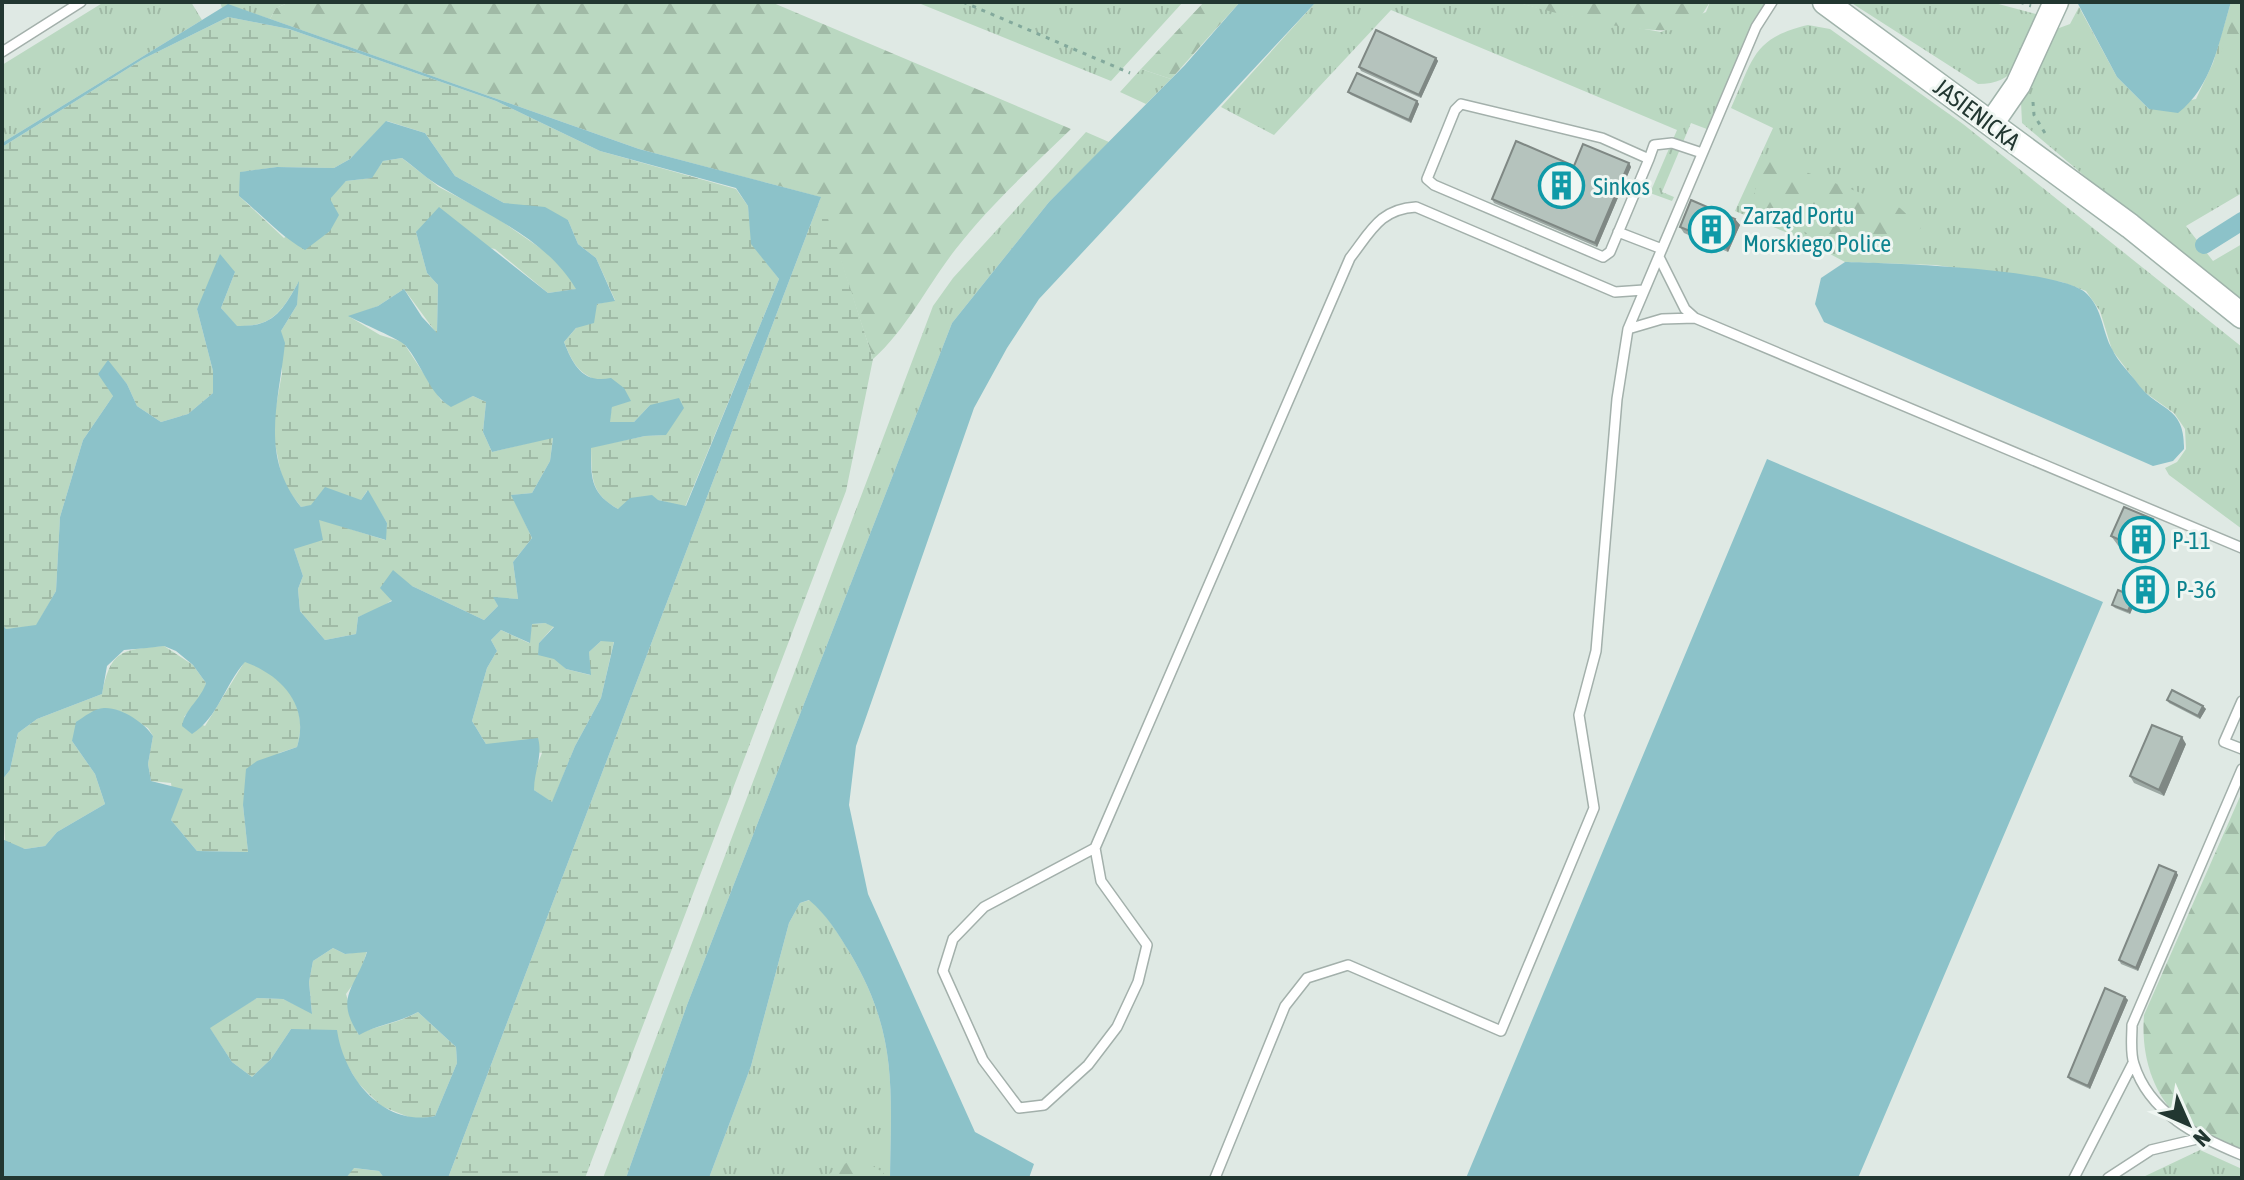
<svg xmlns="http://www.w3.org/2000/svg" width="2244" height="1180" viewBox="0 0 2244 1180" font-family="'Asap Condensed',sans-serif">
	<defs>
		<pattern id="grass-tufts" width="24" height="20" patternUnits="userSpaceOnUse" patternTransform="scale(2)"><rect width="24" height="20" fill="#bad8c1"/><path d="M3 7l-1-3M5 7V3M7 7l1-3M15 17l-1-3M17 17v-4M19 17l1-3" fill="none" stroke="#a0baa6"/></pattern>
		<pattern id="forest-firs" width="22" height="20" patternUnits="userSpaceOnUse" patternTransform="scale(2)"><rect width="22" height="20" fill="#bad8c1"/><path d="M5 1l3.5 6h-7zM16 11l3.5 6h-7z" fill="#a0baa6"/></pattern>
		<pattern id="wetland-marsh" width="20" height="14" patternUnits="userSpaceOnUse" patternTransform="scale(2)"><rect width="20" height="14" fill="#bad8c1"/><path d="M1 5h8M5 5V1M11 12h8M15 12V8" fill="none" stroke="#a0baa6"/></pattern>
	</defs>
	<rect width="100%" height="100%" fill="#dfe9e4"/>
	<path fill="url(#grass-tufts)" d="M 104,2 L 191,2 L 202,20 L 2,143 L 2,65 Z
		M 220,2 L 290,2 L 276,8 L 270,19 L 228,5 L 222,8 Z
		M 916,2 L 1183,2 L 1111,81 Z
		M 1316,2 L 1515,2 L 1571,16 L 1661,32 L 1706,12 L 1710,2 L 1772,2 L 1712,131 L 1691,123 L 1662,192 L 1674,197 L 1672,201 L 1650,193 L 1677,130 L 1391,10 L 1274,135 L 1221,107 Z
		M 1850,2 L 1991,2 L 2040,15 C 2024,50 2022,84 1978,84 Z
		M 2231,2 L 2242,2 L 2242,193 L 2186,226 L 2213,261 L 2242,244 L 2242,302 L 2162,236 L 2126,211 L 2022,123 L 2021,102 L 2051,31 L 2070,24 L 2079,7 L 2117,77 L 2149,109 L 2196,99 L 2213,63 Z
		M 1808,25 L 1830,29 L 1963,124 L 2242,347 L 2242,529 L 2169,475 L 2165,468 L 2177,462 L 2186,449 L 2185,429 L 2174,413 L 2143,391 L 2112,350 L 2100,311 L 2086,291 L 2062,282 L 1935,265 L 1845,262 L 1802,239 L 1735,211 L 1773,128 L 1731,108 C 1753,60 1752,38 1808,25 Z
		M 1141,69 L 1171,79 L 1146,104 L 1120,92 Z
		M 1086,132 L 1109,142 L 1049,202 L 952,323 L 687,1005 L 626,1178 L 603,1178 L 933,306 L 953,278 Z
		M 810,900 C 827,915 838,933 850,953 C 898,1034 891,1089 890,1178 L 709,1178 L 751,1066 L 789,923 L 800,903 Z
		M 2200,1150 L 2242,1169 L 2242,1178 L 2141,1178 Z"/>
	<path fill="url(#forest-firs)" d="M 290,2 L 771,2 L 1071,129 C 1031,168 989,206 955,250 C 927,286 907,329 873,359 L 820,197 L 639,149 L 270,19 L 276,8 Z
		M 1204,2 L 1240,2 L 1171,79 L 1141,69 Z
		M 1515,2 L 1710,2 L 1693,29 C 1634,35 1572,17 1515,2 Z
		M 2237,2 L 2242,2 L 2242,56 L 2215,71 Z
		M 1772,159 L 1900,208 L 1921,228 L 1890,250 L 1850,254 L 1751,206 L 1761,167 Z
		M 2242,792 L 2242,1150 C 2223,1141 2195,1133 2180,1119 C 2151,1092 2141,1053 2144,1015 Z
		M 857,1156 L 884,1173 L 883,1178 L 823,1178 Z"/>
	<path fill="url(#wetland-marsh)" d="M 228,17 L 289,29 L 496,101 L 600,151 L 736,189 L 748,206 L 752,244 L 779,279 L 685,507 L 658,500 L 618,509 C 590,493 592,478 591,447 L 645,436 L 665,435 L 650,405 L 634,422 L 609,422 L 612,407 L 598,381 C 577,372 573,363 564,342 L 597,304 L 615,300 L 596,258 L 578,244 L 568,220 L 504,203 L 455,176 L 425,133 L 387,121 L 350,159 L 334,168 L 277,167 L 241,172 L 239,196 L 284,238 L 346,181 L 371,178 L 383,161 L 402,158 L 439,187 L 494,216 L 559,261 L 577,289 L 548,293 L 495,249 L 416,232 L 427,273 L 438,285 L 437,334 L 404,289 L 378,306 L 350,317 L 380,335 L 403,342 L 441,400 L 451,406 L 473,396 L 486,402 L 483,432 L 492,452 L 553,437 L 550,461 L 532,493 L 512,495 L 532,538 L 513,562 L 518,599 L 494,598 L 498,606 L 484,620 L 412,586 L 379,609 L 358,617 L 356,634 L 325,640 L 300,611 L 298,589 L 303,576 L 294,549 L 319,519 L 385,540 L 387,523 L 367,491 L 361,500 L 301,507 L 283,483 L 272,429 L 282,373 L 281,331 L 297,305 L 298,283 C 281,313 272,327 236,326 L 221,308 L 235,272 L 205,294 L 197,309 L 213,371 L 213,393 L 188,414 L 161,422 L 137,406 L 127,384 L 107,361 L 113,396 L 83,440 L 60,517 L 56,591 L 36,626 L 6,629 L 2,624 L 2,147 L 143,59 Z
		M 821,197 L 873,359 L 846,491 L 585,1178 L 448,1178 Z
		M 545,623 L 554,626 L 539,643 L 566,669 L 590,675 L 589,652 L 601,641 L 614,641 L 601,698 L 575,746 L 552,803 L 534,790 L 534,773 L 542,753 L 486,744 L 472,721 L 487,668 L 497,651 L 491,640 L 501,630 L 529,643 L 532,624 Z
		M 164,646 L 193,665 L 206,683 L 203,694 L 184,717 L 205,726 L 245,661 C 282,675 310,704 297,747 L 279,753 L 243,805 L 248,852 L 197,851 L 171,820 L 174,808 L 171,783 L 151,781 L 148,764 L 153,736 L 148,728 L 117,710 L 72,741 L 95,774 L 105,804 L 57,832 L 45,846 L 25,849 L 5,843 L 2,780 L 10,770 L 18,733 L 37,719 L 102,694 C 111,649 122,650 164,646 Z
		M 333,948 L 345,954 L 367,951 L 359,976 L 346,994 L 358,1034 C 379,1025 399,1023 418,1012 L 456,1047 L 457,1063 L 435,1116 L 416,1120 L 381,1106 L 358,1083 L 340,1053 L 291,1029 L 271,1059 L 252,1077 L 232,1062 L 209,1027 L 257,998 L 283,999 L 312,1013 L 309,982 L 313,961 Z
		M 353,1168 L 379,1171 L 384,1178 L 346,1178 Z"/>
	<path fill="#8cc2c9" fill-rule="evenodd" d="M 1240,2 L 1316,2 L 1039,299 L 1007,348 L 974,408 L 856,746 L 849,805 L 868,894 L 975,1132 L 1034,1164 L 1029,1178 L 890,1178 C 891,1089 898,1034 850,953 C 838,934 827,915 809,900 L 800,903 L 789,923 L 751,1066 L 709,1178 L 626,1178 L 687,1005 L 952,323 L 1049,202 L 1185,65 Z
		M 2077,2 L 2231,2 C 2219,41 2212,87 2178,113 L 2149,109 L 2117,77 Z
		M 228,4 L 639,149 L 821,197 L 448,1178 L 384,1178 L 379,1171 L 354,1168 L 346,1178 L 2,1178 L 2,839 L 25,849 L 45,846 L 57,832 L 105,804 L 95,774 L 72,741 L 76,722 C 84,717 95,708 104,708 C 121,707 145,723 153,736 L 148,764 L 151,781 L 183,789 L 171,820 L 197,851 L 248,852 L 243,805 L 246,769 L 257,761 L 297,747 C 310,705 281,675 245,662 C 225,684 218,718 192,734 L 182,726 C 185,709 201,699 206,683 L 193,665 L 176,651 L 164,646 L 147,648 L 124,650 L 107,666 L 102,694 L 37,719 L 18,733 L 10,770 L 2,780 L 2,624 L 6,629 L 36,625 L 56,591 L 60,517 L 83,440 L 113,396 L 98,374 L 108,360 L 127,384 L 137,406 L 161,422 L 188,414 L 213,393 L 213,371 L 197,309 L 220,254 L 235,272 L 221,308 L 237,326 C 273,327 282,312 299,281 L 297,305 L 281,331 L 285,343 C 279,403 259,455 301,507 L 311,505 L 325,487 L 361,500 L 368,490 L 387,523 L 386,540 L 319,520 L 323,540 L 294,549 L 303,576 L 298,589 L 300,611 L 325,640 L 356,634 L 358,617 L 392,601 L 380,588 L 393,570 L 412,586 L 484,620 L 498,606 L 493,597 L 518,599 L 513,562 L 532,538 L 511,495 L 532,493 L 550,461 L 553,438 L 492,452 L 483,432 L 486,402 L 473,396 L 451,407 C 429,394 422,364 405,345 C 401,340 359,322 348,316 L 378,306 L 404,289 L 422,317 L 437,333 L 438,285 L 427,273 L 416,232 L 439,207 L 548,293 L 576,289 C 547,240 491,217 443,188 C 428,180 416,168 402,158 L 383,161 L 372,178 L 346,181 L 330,199 L 339,215 L 330,231 L 305,250 C 280,236 261,214 239,196 L 240,172 L 277,167 L 334,168 L 350,159 L 386,121 L 425,133 L 455,176 L 504,203 L 545,207 L 568,220 L 578,244 L 596,258 L 615,301 L 597,304 L 594,323 L 576,328 L 564,342 C 573,365 583,384 611,378 L 624,388 L 631,401 L 612,407 L 610,422 L 634,422 L 650,405 L 679,398 L 684,408 L 666,435 L 645,436 L 591,448 C 591,478 590,493 618,509 L 630,498 L 652,495 L 658,500 L 686,506 L 779,279 L 751,244 L 748,206 L 736,188 L 600,151 L 496,101 L 289,29 L 228,17 L 143,59 L 2,147 L 2,143 ZM 545,623 L 554,627 L 539,643 L 538,655 L 554,659 L 566,669 L 591,675 L 589,652 L 601,641 L 614,642 L 601,698 L 575,746 L 552,802 L 534,790 C 534,771 543,756 538,738 L 486,744 L 472,721 L 487,668 L 497,651 L 491,640 L 501,630 L 530,643 L 532,624 ZM 333,948 L 345,954 L 367,952 C 355,989 334,997 359,1035 C 379,1024 398,1023 418,1012 L 456,1047 L 457,1063 L 435,1116 C 383,1127 344,1078 337,1030 L 291,1029 L 271,1059 L 252,1077 L 232,1062 L 210,1028 L 257,998 L 283,999 L 312,1014 L 309,982 L 313,961 Z
		M 1845,262 C 1887,263 2063,268 2087,294 C 2103,310 2102,331 2112,349 C 2118,362 2130,373 2138,384 C 2159,412 2185,405 2184,449 L 2173,461 L 2153,466 L 1824,322 L 1815,304 L 1821,278 Z
		M 1767,459 L 2103,602 L 1858,1178 L 1466,1178 Z"/>
	<g fill="none" stroke-linecap="round" stroke-linejoin="round">
		<path stroke="#8cc2c9" stroke-width="18" d="M 2204,245 L 2242,221"/>
		<defs>
			<path id="lane" d="M 2,52 L 81,2
				M 1649,159 L 1602,138 L 1461,104 L 1455,110 L 1427,179 L 1434,185 L 1603,257 L 1610,252 L 1649,159 L 1654,145 L 1672,143 L 1702,153
				M 1618,232 L 1662,249
				M 1659,257 L 1685,309 L 1695,318 L 2242,548
				M 1628,329 L 1662,319 L 1695,318
				M 2242,701 L 2224,742 L 2242,749
				M 2242,769 L 2132,1025 C 2132,1037 2130,1053 2134,1064 C 2149,1113 2198,1137 2242,1155
				M 1095,848 L 984,907 L 953,939 L 943,971 L 983,1060 L 1019,1108 L 1044,1105 L 1088,1065 L 1117,1027 L 1138,982 L 1147,945 L 1101,881 L 1095,848 L 1350,258 C 1371,231 1380,209 1416,207 L 1615,292 L 1644,290
				M 1215,1178 L 1285,1006 L 1307,978 L 1348,965 L 1501,1031 L 1594,808 L 1579,715 L 1596,651 L 1617,399 L 1628,329 L 1756,27 L 1772,2
				M 2074,1178 L 2133,1063
				M 2108,1178 L 2151,1150 L 2201,1138"/>
			<path id="secondary" d="M 1825,2 L 2130,226 L 2242,316
				M 1991,124 L 2018,85 L 2056,2"/>
		</defs>
		<use href="#lane" stroke="#a3b0ab" stroke-width="12"/>
		<use href="#secondary" stroke="#a0b3ab" stroke-width="27"/>
		<path stroke="#83a99c" stroke-width="3" stroke-dasharray="4 6" stroke-linecap="butt" d="M 963,2 L 1130,73
			M 2020,2 L 2031,6
			M 2033,102 L 2034,115 L 2048,138"/>
		<use href="#lane" stroke="#fff" stroke-width="9"/>
		<use href="#secondary" stroke="#fff" stroke-width="24"/>
	</g>
	<path fill="#9ca8a3" d="M 1436,58 L 1438,61 L 1421,98 L 1361,71 L 1359,67 Z
		M 1348,92 L 1417,101 L 1419,104 L 1411,123 L 1351,95 Z
		M 1629,163 L 1631,167 L 1597,247 L 1494,203 L 1492,199 L 1574,166 Z
		M 1735,219 L 1740,225 L 1728,252 L 1684,233 L 1680,227 Z
		M 2162,532 L 2149,561 L 2120,548 L 2111,536 Z
		M 2154,581 L 2157,584 L 2150,600 L 2134,593 L 2132,590 Z
		M 2136,600 L 2130,614 L 2115,608 L 2112,605 Z
		M 2167,700 L 2203,706 L 2206,709 L 2200,719 L 2169,703 Z
		M 2186,744 L 2164,796 L 2134,783 L 2130,776 Z
		M 2176,872 L 2178,875 L 2138,971 L 2121,964 L 2119,960 Z
		M 2125,997 L 2128,1000 L 2090,1089 L 2070,1080 L 2068,1077 Z"/>
	<path fill="#7f8884" d="M 1436,58 L 1438,61 L 1421,98 L 1419,95 Z
		M 1417,101 L 1419,104 L 1411,123 L 1409,120 Z
		M 1629,163 L 1631,167 L 1597,247 L 1595,243 Z
		M 1735,219 L 1740,225 L 1728,252 L 1724,245 Z
		M 2153,519 L 2162,532 L 2149,561 L 2140,549 Z
		M 2154,581 L 2157,584 L 2150,600 L 2148,597 Z
		M 2134,597 L 2136,600 L 2130,614 L 2128,611 Z
		M 2203,706 L 2206,709 L 2200,719 L 2198,716 Z
		M 2182,737 L 2186,744 L 2164,796 L 2159,790 Z
		M 2176,872 L 2178,875 L 2138,971 L 2136,968 Z
		M 2125,997 L 2128,1000 L 2090,1089 L 2088,1086 Z"/>
	<path fill="#b5c3bd" stroke="#7f8884" stroke-width="2" d="M 1376,30 L 1436,58 L 1419,95 L 1359,67 Z
		M 1357,73 L 1417,101 L 1409,120 L 1348,92 Z
		M 1516,141 L 1574,166 L 1583,144 L 1629,163 L 1595,243 L 1492,199 Z
		M 1691,200 L 1735,219 L 1724,245 L 1680,227 Z
		M 2124,507 L 2153,519 L 2140,549 L 2111,536 Z
		M 2138,574 L 2154,581 L 2148,597 L 2132,590 Z
		M 2118,590 L 2134,597 L 2128,611 L 2112,605 Z
		M 2172,690 L 2203,706 L 2198,716 L 2167,700 Z
		M 2152,725 L 2182,737 L 2159,790 L 2130,776 Z
		M 2159,865 L 2176,872 L 2136,968 L 2119,960 Z
		M 2105,988 L 2125,997 L 2088,1086 L 2068,1077 Z"/>
	<defs>
		<symbol id="building-ring" viewBox="-11 -11 22 22"><circle r="9.5" fill="#eff6f2" stroke="#0f9aa8" stroke-width="1.5"/><path d="M-4-6H4V6H1V3H-1V6H-4ZM-2.5-4.3h1.7v1.8h-1.7ZM.8-4.3h1.7v1.8H.8ZM-2.5-1h1.7V.8h-1.7ZM.8-1h1.7V.8H.8Z" fill="#0f9aa8"/></symbol>
	</defs>
	<g fill-rule="evenodd">
		<use href="#building-ring" x="1536" y="160" width="51" height="51"/>
		<use href="#building-ring" x="1686" y="204" width="51" height="51"/>
		<use href="#building-ring" x="2116" y="514" width="51" height="51"/>
		<use href="#building-ring" x="2120" y="564" width="51" height="51"/>
	</g>
	<g text-anchor="middle" dominant-baseline="central" stroke-width="6" stroke-linejoin="round" paint-order="stroke">
		<g font-size="24" fill="#223731" stroke="#eff6f2">
			<text transform="translate(1977 114) rotate(37)">JASIENICKA</text>
		</g>
		<g font-size="24" fill="#0d838f" stroke="#eff6f2" text-anchor="start">
			<text x="1593" y="186">Sinkos</text>
			<text x="1743" y="215">Zarząd Portu<tspan x="1743" dy="28">Morskiego Police</tspan></text>
			<text x="2172" y="540">P-11</text>
			<text x="2176" y="589">P-36</text>
		</g>
	</g>
	<rect width="2244" height="1180" fill="none" stroke="#223731" stroke-width="8"/>
	<g transform="translate(2188 1124) rotate(135)" stroke="#eff6f2" stroke-width="6" paint-order="stroke">
	<path d="M0-6L14 30L0 20L-14 30Z" fill="#223731"/>
	<text y="-12" font-size="22" font-weight="bold" text-anchor="middle" fill="#223731">N</text>
	</g>
</svg>
